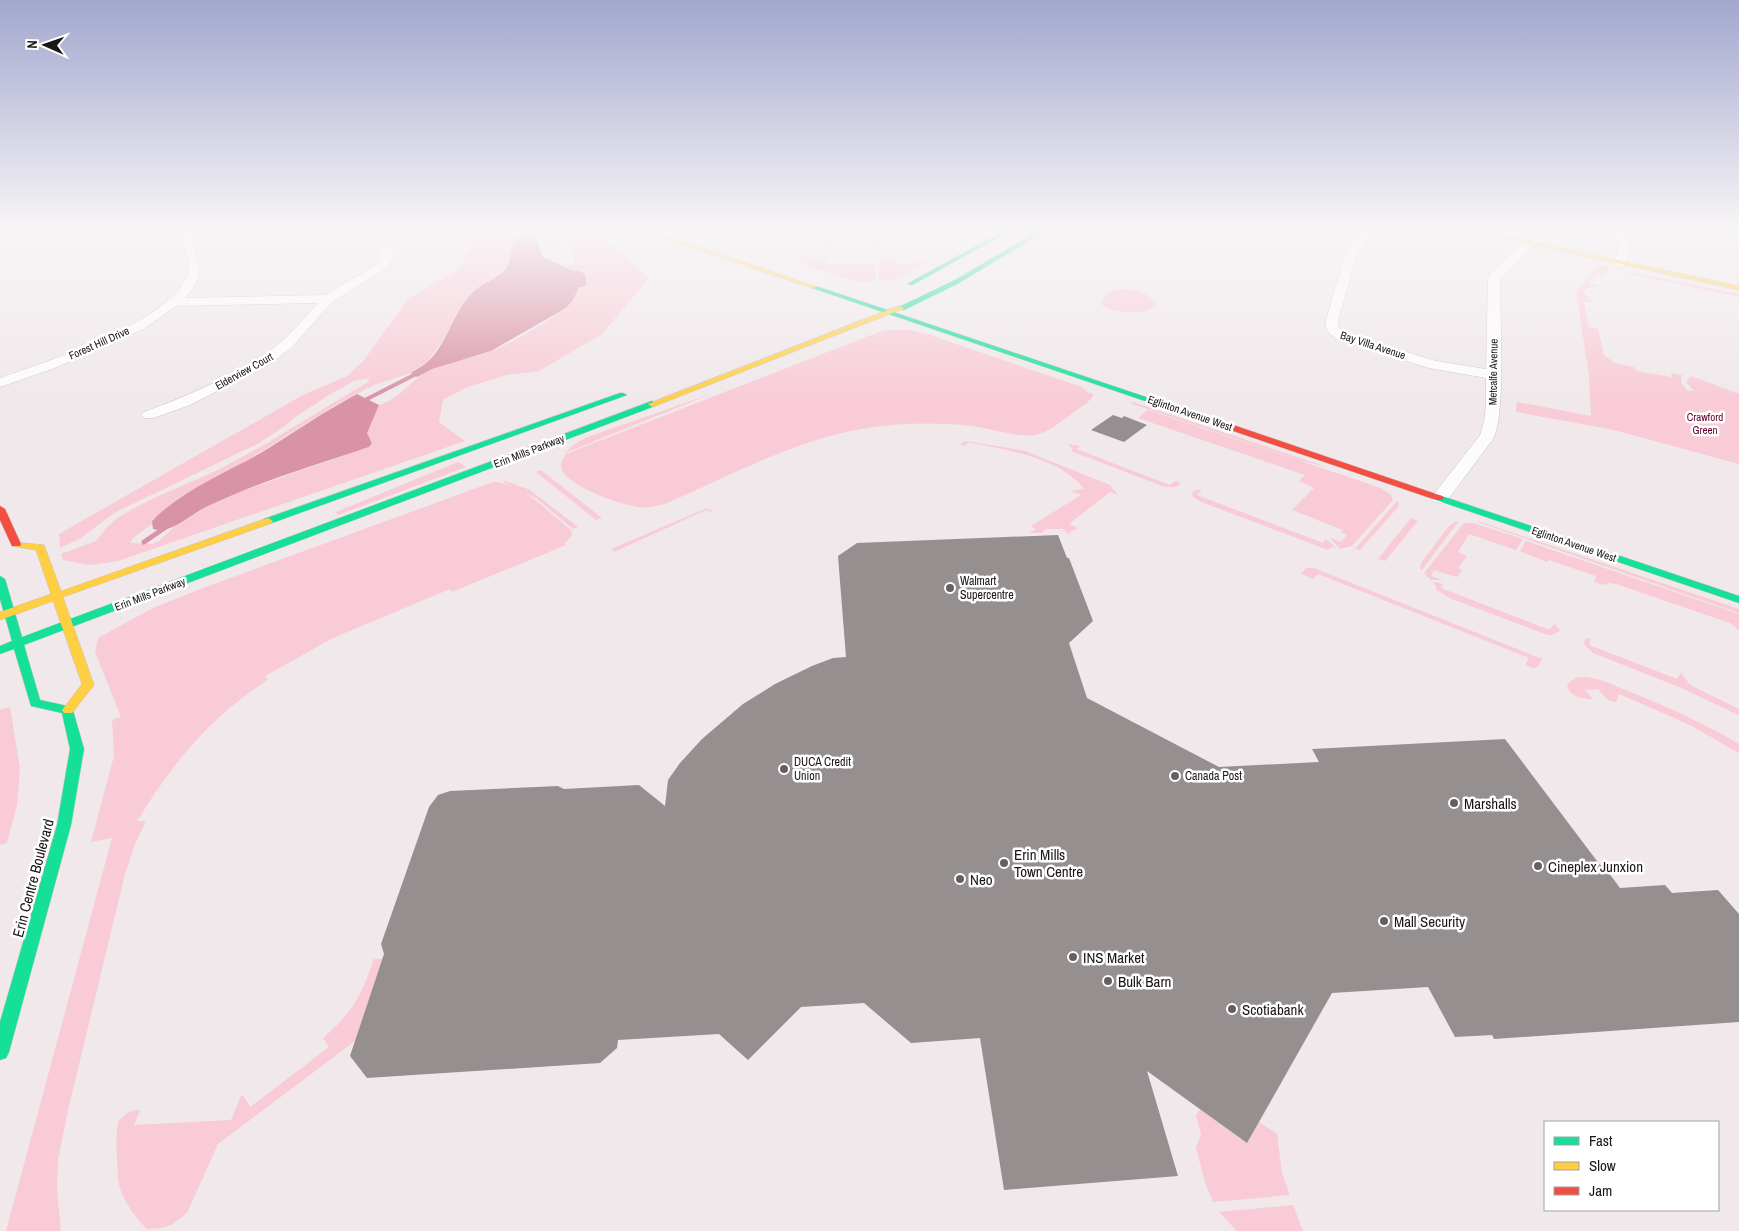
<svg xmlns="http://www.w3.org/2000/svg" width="1739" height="1231" viewBox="0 0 1739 1231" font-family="'Archivo Narrow',sans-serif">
	<rect width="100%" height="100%" fill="#f0e8ea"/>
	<path fill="#f8cbd6" d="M 475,229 L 526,229 L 522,229 L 522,235 L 516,240 L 509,256 L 508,265 L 499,274 L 472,292 L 459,309 L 446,336 L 427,362 L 411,373 L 374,385 L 337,404 L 152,520 L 152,524 L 133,538 L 130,543 L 152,544 L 159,541 L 174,527 L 199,511 L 230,495 L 369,447 L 372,443 L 366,433 L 379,405 C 399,400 411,379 430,370 C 448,361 469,359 489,352 C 513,343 545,323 566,308 L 573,300 L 579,287 L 573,271 L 566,270 L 560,264 L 575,264 L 573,254 L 568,245 L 573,236 L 597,229 L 610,229 L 606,231 L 603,237 L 649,278 L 602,334 L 539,371 L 506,375 L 465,388 L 443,400 L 439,422 L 465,441 L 118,561 L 90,565 L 63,560 L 61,554 L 96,541 L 107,527 L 120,516 L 152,499 L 218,470 L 264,445 L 368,382 L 369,378 L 356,380 L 329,395 L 295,417 L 285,426 L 259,443 L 114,513 L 81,538 L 60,548 L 59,534 L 303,395 L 347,376 L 364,360 L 408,299 L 457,270 L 473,244 L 463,231 Z
		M 541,229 L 575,229 L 565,235 L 560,245 L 563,254 L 562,255 L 550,250 L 541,238 L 535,238 L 535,236 L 547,231 Z
		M 848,234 L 873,234 L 880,237 L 880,245 L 874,247 L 874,242 L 831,241 L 830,247 L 826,247 L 827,244 L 823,242 Z
		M 803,256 L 814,259 L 828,257 L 827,264 L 875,264 L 875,280 C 857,287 811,266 792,259 Z
		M 885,258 L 898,261 L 897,264 L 918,263 L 916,261 L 927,262 L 924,264 L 926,265 L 895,279 L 879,281 L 879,259 Z
		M 1598,265 L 1609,267 L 1604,275 L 1596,274 L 1588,283 L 1599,286 L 1586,288 L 1583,292 L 1594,302 L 1584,302 L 1589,327 L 1598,329 L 1604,355 L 1615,363 L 1634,367 L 1636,371 L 1672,377 L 1671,373 L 1682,375 L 1681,383 L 1688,391 L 1694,391 L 1686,382 L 1691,376 L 1739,394 L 1739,464 L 1614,430 L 1516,412 L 1517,402 L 1591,416 L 1589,375 L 1576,292 Z
		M 1626,271 L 1739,294 L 1739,297 L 1630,274 Z
		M 1117,289 C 1132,288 1146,292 1156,303 L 1156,306 C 1144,315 1114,314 1102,305 C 1102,296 1109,291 1117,289 Z
		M 886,330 L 910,330 L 927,334 L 1082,387 L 1089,393 L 1092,393 L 1093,396 L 1087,403 C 1073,412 1051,432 1035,435 C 1018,438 990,428 972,426 C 935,422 898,423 862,429 C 795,440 729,476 667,503 C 658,506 649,508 640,507 C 624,506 560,485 561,465 C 561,462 564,457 566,454 L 879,332 Z
		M 711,394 L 565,453 L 573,445 L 585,438 Z
		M 1133,402 L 1327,467 L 1302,461 L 1130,403 Z
		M 1148,410 L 1381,488 L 1391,495 L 1393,500 L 1352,546 L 1340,549 L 1330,538 L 1341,542 L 1347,535 L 1341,532 L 1343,530 L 1292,510 L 1314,488 L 1299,481 L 1305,475 L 1138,418 Z
		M 967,441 L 1025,451 L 1110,485 L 1118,495 L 1110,492 L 1069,524 L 1078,528 L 1067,534 L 1064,529 L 1046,529 L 1042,533 L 1029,533 L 1036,529 L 1031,526 L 1081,495 L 1071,491 L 1084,489 C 1060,457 1006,450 968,442 L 965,446 L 960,444 Z
		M 1067,444 L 1080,446 L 1076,449 L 1170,485 L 1175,481 L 1180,482 L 1180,485 L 1175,487 L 1165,487 L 1071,451 L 1073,449 Z
		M 458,462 L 466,467 L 338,515 L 336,512 Z
		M 541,470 L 602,518 L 596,520 L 536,472 Z
		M 505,481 L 530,490 L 578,527 L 573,529 L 537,499 L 503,482 Z
		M 493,482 C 523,483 549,513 571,530 L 572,535 L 565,543 L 566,545 L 452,592 L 450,589 L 333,638 L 265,676 L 268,679 C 254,690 238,700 225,712 C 189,743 162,781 137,821 L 146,821 L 135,844 L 125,874 L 69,1106 L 58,1160 L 57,1191 L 61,1231 L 6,1231 L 112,838 L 91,842 L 114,756 L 112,720 L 121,717 L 95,652 L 98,638 L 153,608 L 203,588 Z
		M 1195,490 L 1202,490 L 1197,495 L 1323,543 L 1326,539 L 1336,548 L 1331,547 L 1328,550 L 1201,502 L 1193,497 L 1192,493 Z
		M 1397,501 L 1399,502 L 1398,507 L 1360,550 L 1355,549 Z
		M 705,509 L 709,509 L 715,513 L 706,510 L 614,552 L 611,549 Z
		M 1411,518 L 1418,521 L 1385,561 L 1378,559 Z
		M 1457,521 L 1458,522 L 1422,570 L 1420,569 L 1421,563 L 1449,526 Z
		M 1478,521 L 1739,609 L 1739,613 L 1478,522 Z
		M 1464,523 L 1473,523 L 1523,539 L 1516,550 L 1469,534 L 1458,552 L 1467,556 L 1458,568 L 1462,570 L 1457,577 L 1434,570 L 1431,576 L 1442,580 L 1431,580 L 1424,573 Z
		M 1526,541 L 1739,614 L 1739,630 L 1730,623 L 1616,584 L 1609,583 L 1603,585 L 1594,582 L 1596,576 L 1549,560 L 1547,562 L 1520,551 Z
		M 1306,568 L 1314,568 L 1542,659 L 1538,667 L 1533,668 L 1525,665 L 1529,658 L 1318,574 L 1313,579 L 1301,574 Z
		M 1433,582 L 1443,584 L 1441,588 L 1550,630 L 1554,624 L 1557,626 L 1560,631 L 1552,635 L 1545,634 L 1452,599 L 1435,589 L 1437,588 Z
		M 1591,638 L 1589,645 L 1677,679 L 1681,673 L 1690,685 L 1739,709 L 1739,715 L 1679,687 L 1593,653 L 1584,644 L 1585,639 Z
		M 1580,677 C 1596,676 1613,685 1628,691 C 1666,706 1703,723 1739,744 L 1739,753 L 1690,725 L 1619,694 L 1616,702 L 1608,700 L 1598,689 L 1585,690 L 1593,699 C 1582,699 1570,697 1567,685 L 1575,678 Z
		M 10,707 L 20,769 L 17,805 L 7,843 L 0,845 L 0,710 Z
		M 374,959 L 383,959 L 355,1041 L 218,1144 L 187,1213 L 171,1225 L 162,1228 L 147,1229 C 135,1217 126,1205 120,1188 C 117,1179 115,1131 118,1123 C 122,1115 132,1109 140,1110 L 134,1125 L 231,1120 L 241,1096 L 243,1095 L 250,1107 L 329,1047 L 323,1038 C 353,1012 361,996 374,959 Z
		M 1200,1109 L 1247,1143 L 1259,1122 L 1277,1134 L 1282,1173 L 1290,1195 L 1213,1202 L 1205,1182 L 1196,1148 L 1201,1134 L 1196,1116 Z
		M 1293,1205 L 1303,1231 L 1237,1231 L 1219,1212 Z"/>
	<path fill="#d993a7" d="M 526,234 L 535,236 L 543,257 C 557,263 567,270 582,272 L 586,276 L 586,286 L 579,287 L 573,300 L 566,308 L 491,351 L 432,369 L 417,377 L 411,373 C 419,368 428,363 434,355 C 450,335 455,310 472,293 C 482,283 502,277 508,265 C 513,252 508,240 526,234 Z
		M 357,394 L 379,405 L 367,433 L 372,443 L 369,447 C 314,466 256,482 204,508 C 188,516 172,534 153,529 L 152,521 C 181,491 223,474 259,454 C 292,434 323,412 357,394 Z"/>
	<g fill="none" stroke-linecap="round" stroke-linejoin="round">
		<path stroke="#d993a7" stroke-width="3" d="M 523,240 L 527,233 L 534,230"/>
		<path stroke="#d993a7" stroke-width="4" d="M 363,401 L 420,372"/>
		<path stroke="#d993a7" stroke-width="5" d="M 144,542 L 166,527"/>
	</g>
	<path fill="#958f90" d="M 1113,415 L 1122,418 L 1124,416 L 1147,425 L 1124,442 L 1091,430 Z
		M 1058,535 L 1067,558 L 1069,558 L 1093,621 L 1069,643 L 1087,698 L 1219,767 L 1319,762 L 1312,749 L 1505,739 L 1600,865 L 1603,865 L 1620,888 L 1665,885 L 1672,893 L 1718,890 L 1739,914 L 1739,1022 L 1494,1039 L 1492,1035 L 1455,1037 L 1428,987 L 1332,993 L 1247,1143 L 1147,1071 L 1178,1176 L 1004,1190 L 980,1038 L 911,1043 L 864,1003 L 801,1007 L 748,1060 L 719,1034 L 618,1040 L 617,1048 L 600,1063 L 367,1078 L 350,1056 L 384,954 L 381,944 L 429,807 L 438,795 L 450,791 L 558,786 L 564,789 L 639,785 L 665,806 L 668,780 L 680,763 L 702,739 L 743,704 L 775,684 L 812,666 L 833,658 L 846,657 L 838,556 L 857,543 Z"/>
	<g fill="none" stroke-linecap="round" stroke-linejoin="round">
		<defs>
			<path id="street" d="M 15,229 L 33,229 L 32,231 L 0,239 L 0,233 Z
				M 177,229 L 187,229 L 200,268 C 200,278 192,291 185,298 L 325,295 L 379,263 L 382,255 L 378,249 L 380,247 L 388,247 L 394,255 L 388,267 L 332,302 L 292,347 L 270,364 L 190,405 L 154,418 L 144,418 L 141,415 L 144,412 C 187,396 245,372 281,342 C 294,331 306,316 318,303 L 176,306 L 145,328 L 114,343 L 52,369 L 0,387 L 0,378 C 44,363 176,320 188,273 C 192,259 181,242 177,229 Z
				M 1365,229 L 1376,229 L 1357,254 L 1338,321 L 1339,328 L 1348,334 L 1436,361 L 1486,369 L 1488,279 L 1493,271 L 1524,242 L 1532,242 L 1534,244 L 1500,279 C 1500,309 1506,419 1493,439 L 1446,502 L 1440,503 L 1434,502 L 1431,498 L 1480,435 C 1487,418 1486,396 1486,378 L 1429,368 L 1338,340 C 1331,335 1324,331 1326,321 L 1345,254 Z
				M 1611,229 L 1621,229 L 1631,246 L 1624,266 L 1620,267 L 1614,264 L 1620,246 Z"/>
			<path id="fast" d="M 1007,229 L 1014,229 L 912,285 L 907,284 Z
				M 1042,229 L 1049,229 L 959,283 L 904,310 L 897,308 L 955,280 Z
				M 812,286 L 816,286 L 1211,419 L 1210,421 L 1204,421 L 812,288 Z
				M 620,393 L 623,393 L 627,395 L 272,523 L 264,523 L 263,521 L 264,519 Z
				M 652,401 L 656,404 L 655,406 L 24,645 L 40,700 L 72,707 L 84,749 L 71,825 L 9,1052 L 6,1058 L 0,1060 L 0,1022 L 57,825 L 70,749 L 62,713 L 31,706 L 14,649 L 0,654 L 0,646 L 12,641 L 0,599 L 0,576 L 5,579 L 22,637 Z
				M 1439,495 L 1739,596 L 1739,603 L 1436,500 L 1434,498 Z"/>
			<path id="slow" d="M 637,229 L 646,229 L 817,287 L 812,288 Z
				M 1462,229 L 1473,229 L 1739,286 L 1739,290 Z
				M 898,306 L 905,308 L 655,406 L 652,407 L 648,404 Z
				M 268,518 L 273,521 L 272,523 L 63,597 L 94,685 L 72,713 L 64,713 L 62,710 L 82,684 L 53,601 L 0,620 L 0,612 L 51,594 L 36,550 L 12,546 L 11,544 L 12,542 L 44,545 L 61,591 Z"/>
			<path id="jam" d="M 1207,416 L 1442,496 L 1444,498 L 1442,500 L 1436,500 L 1204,421 L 1204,417 Z
				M 0,506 L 5,509 L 21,544 L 20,546 L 12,546 L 11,544 L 0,520 Z"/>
		</defs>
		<use href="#street" stroke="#c9c3c4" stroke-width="1"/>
		<use href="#fast" stroke="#c9c3c4" stroke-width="1"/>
		<use href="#slow" stroke="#c9c3c4" stroke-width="1"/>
		<use href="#jam" stroke="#c9c3c4" stroke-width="1"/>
		<use href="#street" fill="#fdfcfc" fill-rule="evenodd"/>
		<use href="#fast" fill="#16e098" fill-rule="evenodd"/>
		<use href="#slow" fill="#ffcf43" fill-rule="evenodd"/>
		<use href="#jam" fill="#f24e42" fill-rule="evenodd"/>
	</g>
	<linearGradient id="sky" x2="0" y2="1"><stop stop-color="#a2a7ce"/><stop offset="0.57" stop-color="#f8f5f6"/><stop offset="1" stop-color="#f8f5f6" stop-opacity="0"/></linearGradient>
	<rect width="1739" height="401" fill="url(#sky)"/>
	<g fill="#655f60" stroke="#fff" stroke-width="2">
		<circle cx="950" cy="588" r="5"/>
		<circle cx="784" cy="769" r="5"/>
		<circle cx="1175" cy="776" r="5"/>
		<circle cx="1454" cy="803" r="5"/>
		<circle cx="1004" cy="863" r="5"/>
		<circle cx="1538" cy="866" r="5"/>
		<circle cx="960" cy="879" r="5"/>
		<circle cx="1384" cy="921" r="5"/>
		<circle cx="1073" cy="957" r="5"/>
		<circle cx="1108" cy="981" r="5"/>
		<circle cx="1232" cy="1009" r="5"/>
	</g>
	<g text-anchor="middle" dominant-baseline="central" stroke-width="5" stroke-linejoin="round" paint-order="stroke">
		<g font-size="11" fill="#1a1516" stroke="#fff">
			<text transform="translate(99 343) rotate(-24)">Forest Hill Drive</text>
			<text transform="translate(1373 345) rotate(18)">Bay Villa Avenue</text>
			<text transform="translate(244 371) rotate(-29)">Elderview Court</text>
			<text transform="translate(1493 372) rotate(-89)">Metcalfe Avenue</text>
			<text transform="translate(1190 413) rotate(19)">Eglinton Avenue West</text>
			<text transform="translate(529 451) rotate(-21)">Erin Mills Parkway</text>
			<text transform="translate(1574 544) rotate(19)">Eglinton Avenue West</text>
			<text transform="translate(150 594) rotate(-21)">Erin Mills Parkway</text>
		</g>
		<g font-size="11" fill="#5e032b" stroke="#fff">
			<text x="1705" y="417">Crawford<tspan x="1705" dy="13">Green</tspan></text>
		</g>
		<g font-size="12" fill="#1a1516" stroke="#fff" text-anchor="start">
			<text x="960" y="581">Walmart<tspan x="960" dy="14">Supercentre</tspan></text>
			<text x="794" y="762">DUCA Credit<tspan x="794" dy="14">Union</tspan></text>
			<text x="1185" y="776">Canada Post</text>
		</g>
		<g font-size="15" fill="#1a1516" stroke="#fff" text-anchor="start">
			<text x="1464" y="803">Marshalls</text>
			<text x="1014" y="854">Erin Mills<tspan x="1014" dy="17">Town Centre</tspan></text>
			<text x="1548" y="866">Cineplex Junxion</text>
			<text x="970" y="879">Neo</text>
			<text x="1394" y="921">Mall Security</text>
			<text x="1083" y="957">INS Market</text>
			<text x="1118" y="981">Bulk Barn</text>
			<text x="1242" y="1009">Scotiabank</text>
		</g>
		<g font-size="15" fill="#1a1516" stroke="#fff">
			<text transform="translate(33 878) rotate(-75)">Erin Centre Boulevard</text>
		</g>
	</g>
	<rect x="1544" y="1121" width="175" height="90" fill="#ffffff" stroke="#a3a1a2"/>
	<rect x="1554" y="1137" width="25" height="8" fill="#16e098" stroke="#a3a1a2"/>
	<text x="1589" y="1146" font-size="15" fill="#1a1516">Fast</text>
	<rect x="1554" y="1162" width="25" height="8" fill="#ffcf43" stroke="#a3a1a2"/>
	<text x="1589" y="1171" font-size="15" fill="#1a1516">Slow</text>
	<rect x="1554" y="1187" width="25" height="8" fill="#f24e42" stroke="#a3a1a2"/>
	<text x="1589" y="1196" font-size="15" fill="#1a1516">Jam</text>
	<g transform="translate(45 45) rotate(272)" stroke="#ffffff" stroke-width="4" paint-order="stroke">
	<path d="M0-4L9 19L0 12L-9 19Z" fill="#1a1516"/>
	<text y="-8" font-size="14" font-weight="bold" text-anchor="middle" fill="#1a1516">N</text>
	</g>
</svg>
